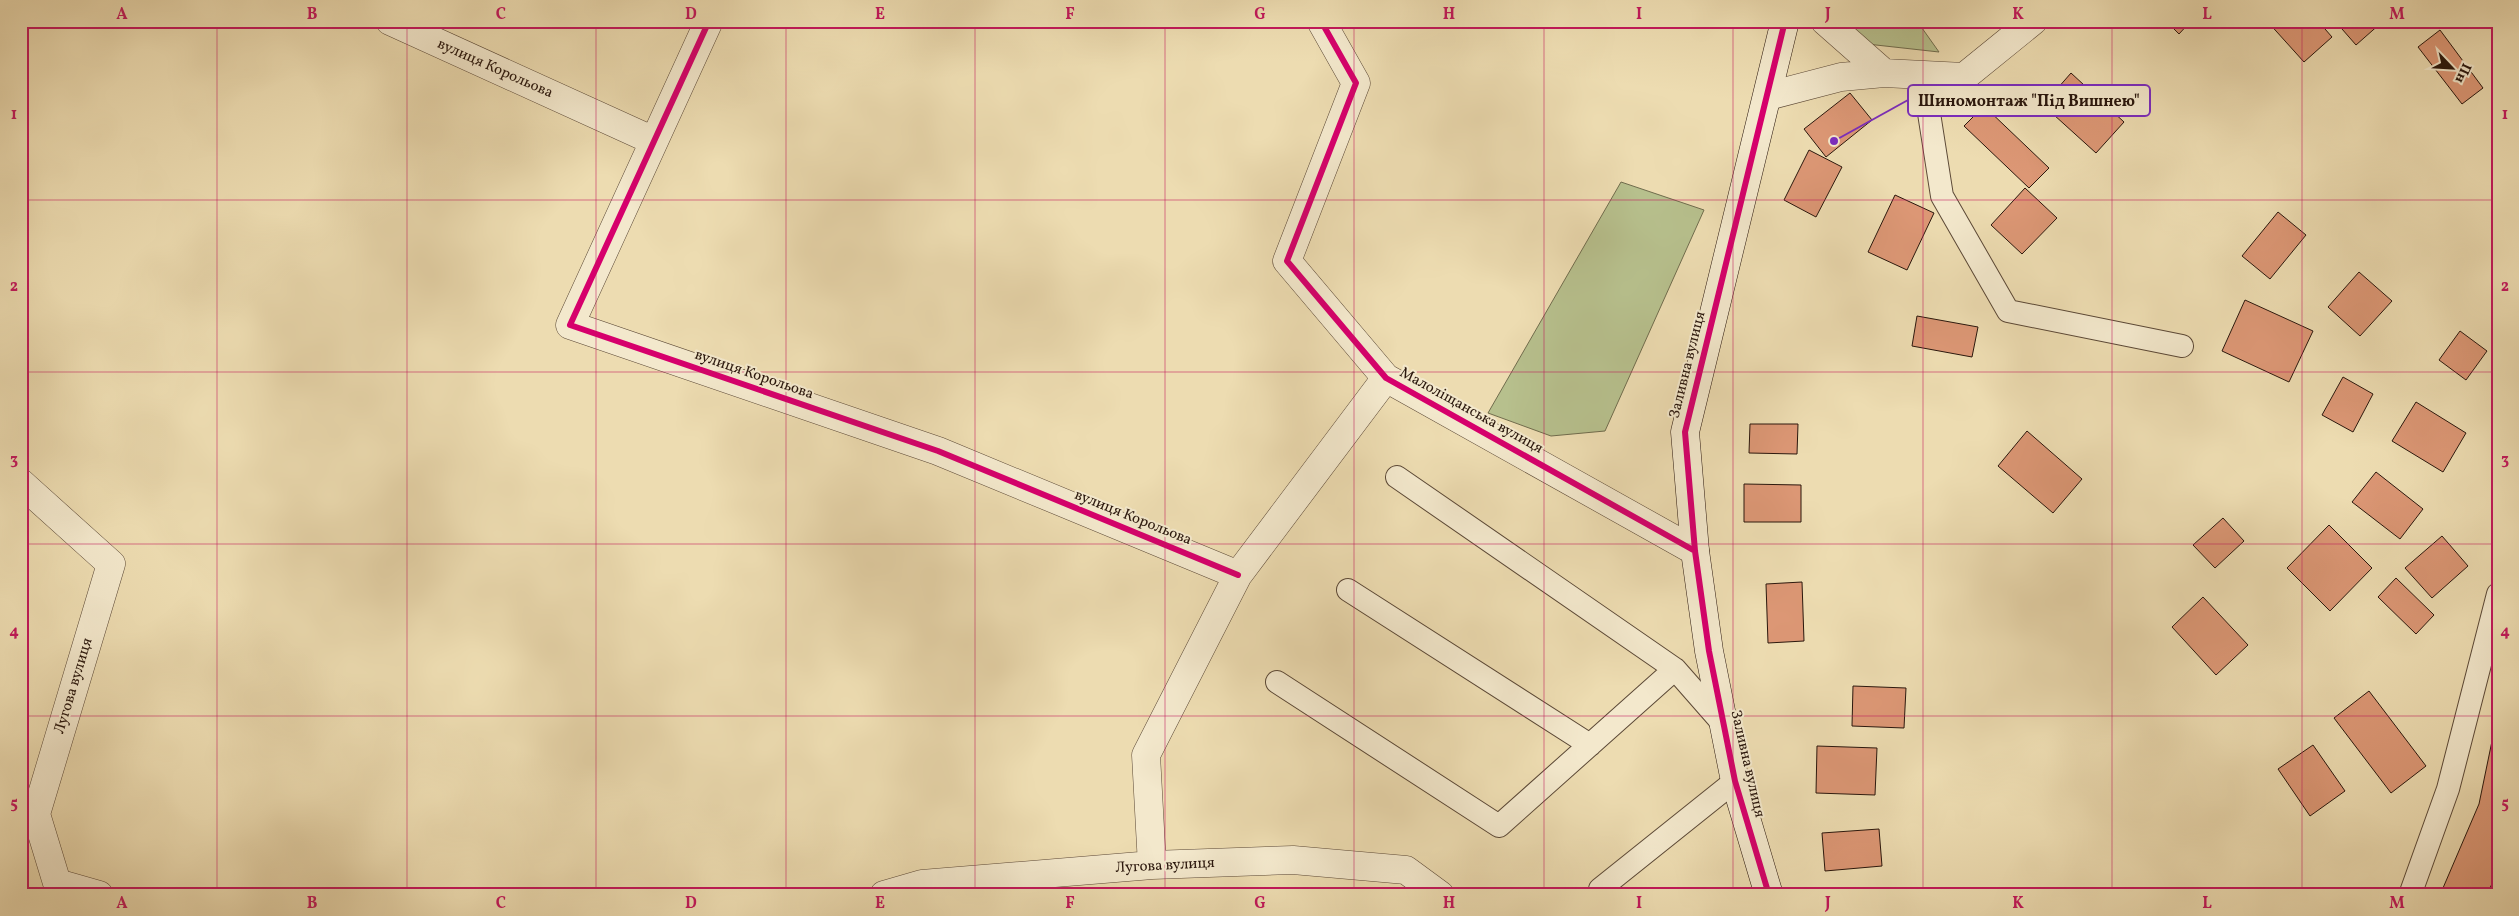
<svg xmlns="http://www.w3.org/2000/svg" width="2519" height="916" viewBox="0 0 2519 916" font-family="Vollkorn,serif">
	<rect width="100%" height="100%" fill="#eddcb1"/>
	<filter id="stains"><feTurbulence type="fractalNoise" baseFrequency=".004" numOctaves="4"/><feColorMatrix values="0 0 0 0 .2 0 0 0 0 .09 0 0 0 0 .02 0 0 0 .5 -.17"/></filter>
	<radialGradient id="worn" r=".72"><stop offset=".6" stop-color="#630" stop-opacity="0"/><stop offset="1" stop-color="#630" stop-opacity=".3"/></radialGradient>
	<path fill="#b7c08d" stroke="#706c4d" d="M 1825,21 L 1917,21 L 1939,52 L 1849,42 Z
		M 1621,182 L 1704,210 L 1605,431 L 1551,436 L 1488,413 Z"/>
	<path fill="#dc9775" stroke="#2a170d" d="M 2166,21 L 2191,21 L 2179,34 Z
		M 2267,21 L 2318,21 L 2332,37 L 2304,62 Z
		M 2335,21 L 2380,21 L 2381,23 L 2356,45 Z
		M 2440,30 L 2483,88 L 2462,104 L 2418,47 Z
		M 2071,73 L 2124,122 L 2096,153 L 2043,105 Z
		M 1850,93 L 1872,120 L 1826,157 L 1804,129 Z
		M 1984,106 L 2049,168 L 2029,188 L 1964,126 Z
		M 1809,150 L 1842,167 L 1816,217 L 1784,200 Z
		M 2025,188 L 2057,218 L 2022,254 L 1991,225 Z
		M 1895,195 L 1934,213 L 1907,270 L 1868,252 Z
		M 2278,212 L 2306,235 L 2270,279 L 2242,256 Z
		M 2359,272 L 2392,301 L 2360,336 L 2328,307 Z
		M 2245,300 L 2313,331 L 2289,382 L 2222,351 Z
		M 1917,316 L 1978,327 L 1972,357 L 1912,346 Z
		M 2460,331 L 2487,351 L 2466,380 L 2439,360 Z
		M 2343,377 L 2373,394 L 2353,432 L 2322,415 Z
		M 2416,402 L 2466,433 L 2443,472 L 2392,441 Z
		M 1750,424 L 1798,424 L 1797,454 L 1749,453 Z
		M 2027,431 L 2082,479 L 2053,513 L 1998,466 Z
		M 2376,472 L 2423,509 L 2400,539 L 2352,502 Z
		M 1744,484 L 1801,485 L 1801,522 L 1744,522 Z
		M 2223,518 L 2244,541 L 2215,568 L 2193,545 Z
		M 2329,525 L 2372,568 L 2330,611 L 2287,568 Z
		M 2442,536 L 2468,566 L 2432,598 L 2405,568 Z
		M 2396,578 L 2434,615 L 2416,634 L 2378,597 Z
		M 1802,582 L 1804,641 L 1768,643 L 1766,584 Z
		M 2203,597 L 2248,645 L 2216,675 L 2172,627 Z
		M 1853,686 L 1906,688 L 1904,728 L 1852,726 Z
		M 2369,691 L 2426,766 L 2391,793 L 2334,718 Z
		M 2498,712 L 2498,873 L 2486,895 L 2440,895 L 2479,804 Z
		M 2313,745 L 2345,791 L 2310,816 L 2278,769 Z
		M 1817,746 L 1877,748 L 1875,795 L 1816,793 Z
		M 1879,829 L 1882,866 L 1825,871 L 1822,833 Z"/>
	<g fill="none" stroke-linecap="round" stroke-linejoin="round">
		<defs>
			<path id="lane" d="M 1923,75 L 1942,196 L 2008,311 L 2182,346
				M 1397,477 L 1675,669 L 1725,726
				M 1348,590 L 1590,745
				M 1277,682 L 1499,826 L 1675,669
				M 1600,889 L 1735,781
				M 2410,895 L 2448,789 L 2498,594"/>
			<path id="street" d="M 390,21 L 654,141
				M 709,21 L 570,325 L 938,451 L 1238,575
				M 1321,21 L 1356,83 L 1287,261 L 1386,378 L 1695,551
				M 1825,21 L 1884,73
				M 1768,96 L 1841,77 L 1884,73 L 1964,77 L 2033,21
				M 21,483 L 111,564 L 36,814 L 57,883 L 99,895
				M 1152,865 L 1146,755 L 1238,575 L 1386,378
				M 884,895 L 922,884 L 1152,865 L 1293,860 L 1406,870 L 1440,895"/>
			<path id="secondary" d="M 1769,895 L 1735,781 L 1709,651 L 1695,551 L 1685,432 L 1785,21"/>
		</defs>
		<use href="#lane" stroke="#5b4836" stroke-width="24"/>
		<use href="#street" stroke="#5b4836" stroke-width="29"/>
		<use href="#secondary" stroke="#2a170d" stroke-width="29"/>
		<use href="#lane" stroke="#f3e8cc" stroke-width="22"/>
		<use href="#street" stroke="#f3e8cc" stroke-width="28"/>
		<use href="#secondary" stroke="#f3e8cc" stroke-width="28"/>
		<defs>
			<path id="cycleway" d="M 709,21 L 570,325 L 938,451 L 1238,575
				M 1321,21 L 1356,83 L 1287,261 L 1386,378 L 1695,551
				M 1769,895 L 1735,781 L 1709,651 L 1695,551 L 1685,432 L 1785,21"/>
		</defs>
		<use href="#cycleway" stroke="#f3e8cc" stroke-width="9"/>
		<use href="#cycleway" stroke="#d6006c" stroke-width="6"/>
	</g>
	<path fill="none" stroke="#c2185b" stroke-width="1" stroke-opacity="0.55" d="M 217,21 L 217,895M 407,21 L 407,895M 596,21 L 596,895M 786,21 L 786,895M 975,21 L 975,895M 1165,21 L 1165,895M 1354,21 L 1354,895M 1544,21 L 1544,895M 1733,21 L 1733,895M 1923,21 L 1923,895M 2112,21 L 2112,895M 2302,21 L 2302,895M 21,200 L 2498,200M 21,372 L 2498,372M 21,544 L 2498,544M 21,716 L 2498,716"/>
	<g text-anchor="middle" dominant-baseline="central" stroke-width="4" stroke-linejoin="round" paint-order="stroke">
		<g font-size="15" fill="#2a170d" stroke="#f3e8cc">
			<text transform="translate(495 69) rotate(24)">вулиця Корольова</text>
			<text transform="translate(1688 365) rotate(-76)">Заливна вулиця</text>
			<text transform="translate(754 375) rotate(19)">вулиця Корольова</text>
			<text transform="translate(1471 411) rotate(29)">Малоліщанська вулиця</text>
			<text transform="translate(1133 518) rotate(22)">вулиця Корольова</text>
			<text transform="translate(74 686) rotate(-73)">Лугова вулиця</text>
			<text transform="translate(1747 764) rotate(77)">Заливна вулиця</text>
			<text transform="translate(1165 866) rotate(-3)">Лугова вулиця</text>
		</g>
	</g>
	<path fill="none" stroke="#7b2cbf" stroke-width="2" d="M1834 141L1908 100"/>
	<circle fill="#7b2cbf" stroke="#f3e8cc" stroke-width="2" cx="1834" cy="141" r="5"/>
	<rect fill="#f3e8cc" stroke="#7b2cbf" stroke-width="2" x="1908" y="85" width="242" height="31" rx="5"/>
	<g font-size="16" text-anchor="middle" font-weight="bold" fill="#2a170d">
		<text x="2029" y="106">Шиномонтаж "Під Вишнею"</text>
	</g>
	<rect width="2519" height="916" fill="none" stroke="#eddcb1" stroke-width="55"/>
	<g transform="translate(2452 68) rotate(115)" stroke="#f3e8cc" stroke-width="4" paint-order="stroke">
	<path d="M0-4L9 19L0 12L-9 19Z" fill="#2a170d"/>
	<text y="-8" font-size="14" font-weight="bold" text-anchor="middle" fill="#2a170d">Пн</text>
	</g>
	<rect x="28" y="28" width="2464" height="860" fill="none" stroke="#c2185b" stroke-width="2"/>
	<g font-size="16" text-anchor="middle" font-weight="bold" fill="#c2185b">
		<text x="122" y="19">A</text>
		<text x="312" y="19">B</text>
		<text x="501" y="19">C</text>
		<text x="691" y="19">D</text>
		<text x="880" y="19">E</text>
		<text x="1070" y="19">F</text>
		<text x="1260" y="19">G</text>
		<text x="1449" y="19">H</text>
		<text x="1639" y="19">I</text>
		<text x="1828" y="19">J</text>
		<text x="2018" y="19">K</text>
		<text x="2207" y="19">L</text>
		<text x="2397" y="19">M</text>
		<text x="14" y="119">1</text>
		<text x="2505" y="119">1</text>
		<text x="14" y="291">2</text>
		<text x="2505" y="291">2</text>
		<text x="14" y="464">3</text>
		<text x="2505" y="464">3</text>
		<text x="14" y="636">4</text>
		<text x="2505" y="636">4</text>
		<text x="14" y="808">5</text>
		<text x="2505" y="808">5</text>
		<text x="122" y="908">A</text>
		<text x="312" y="908">B</text>
		<text x="501" y="908">C</text>
		<text x="691" y="908">D</text>
		<text x="880" y="908">E</text>
		<text x="1070" y="908">F</text>
		<text x="1260" y="908">G</text>
		<text x="1449" y="908">H</text>
		<text x="1639" y="908">I</text>
		<text x="1828" y="908">J</text>
		<text x="2018" y="908">K</text>
		<text x="2207" y="908">L</text>
		<text x="2397" y="908">M</text>
	</g>
	<rect width="100%" height="100%" filter="url(#stains)"/>
	<rect width="100%" height="100%" fill="url(#worn)"/>
</svg>
